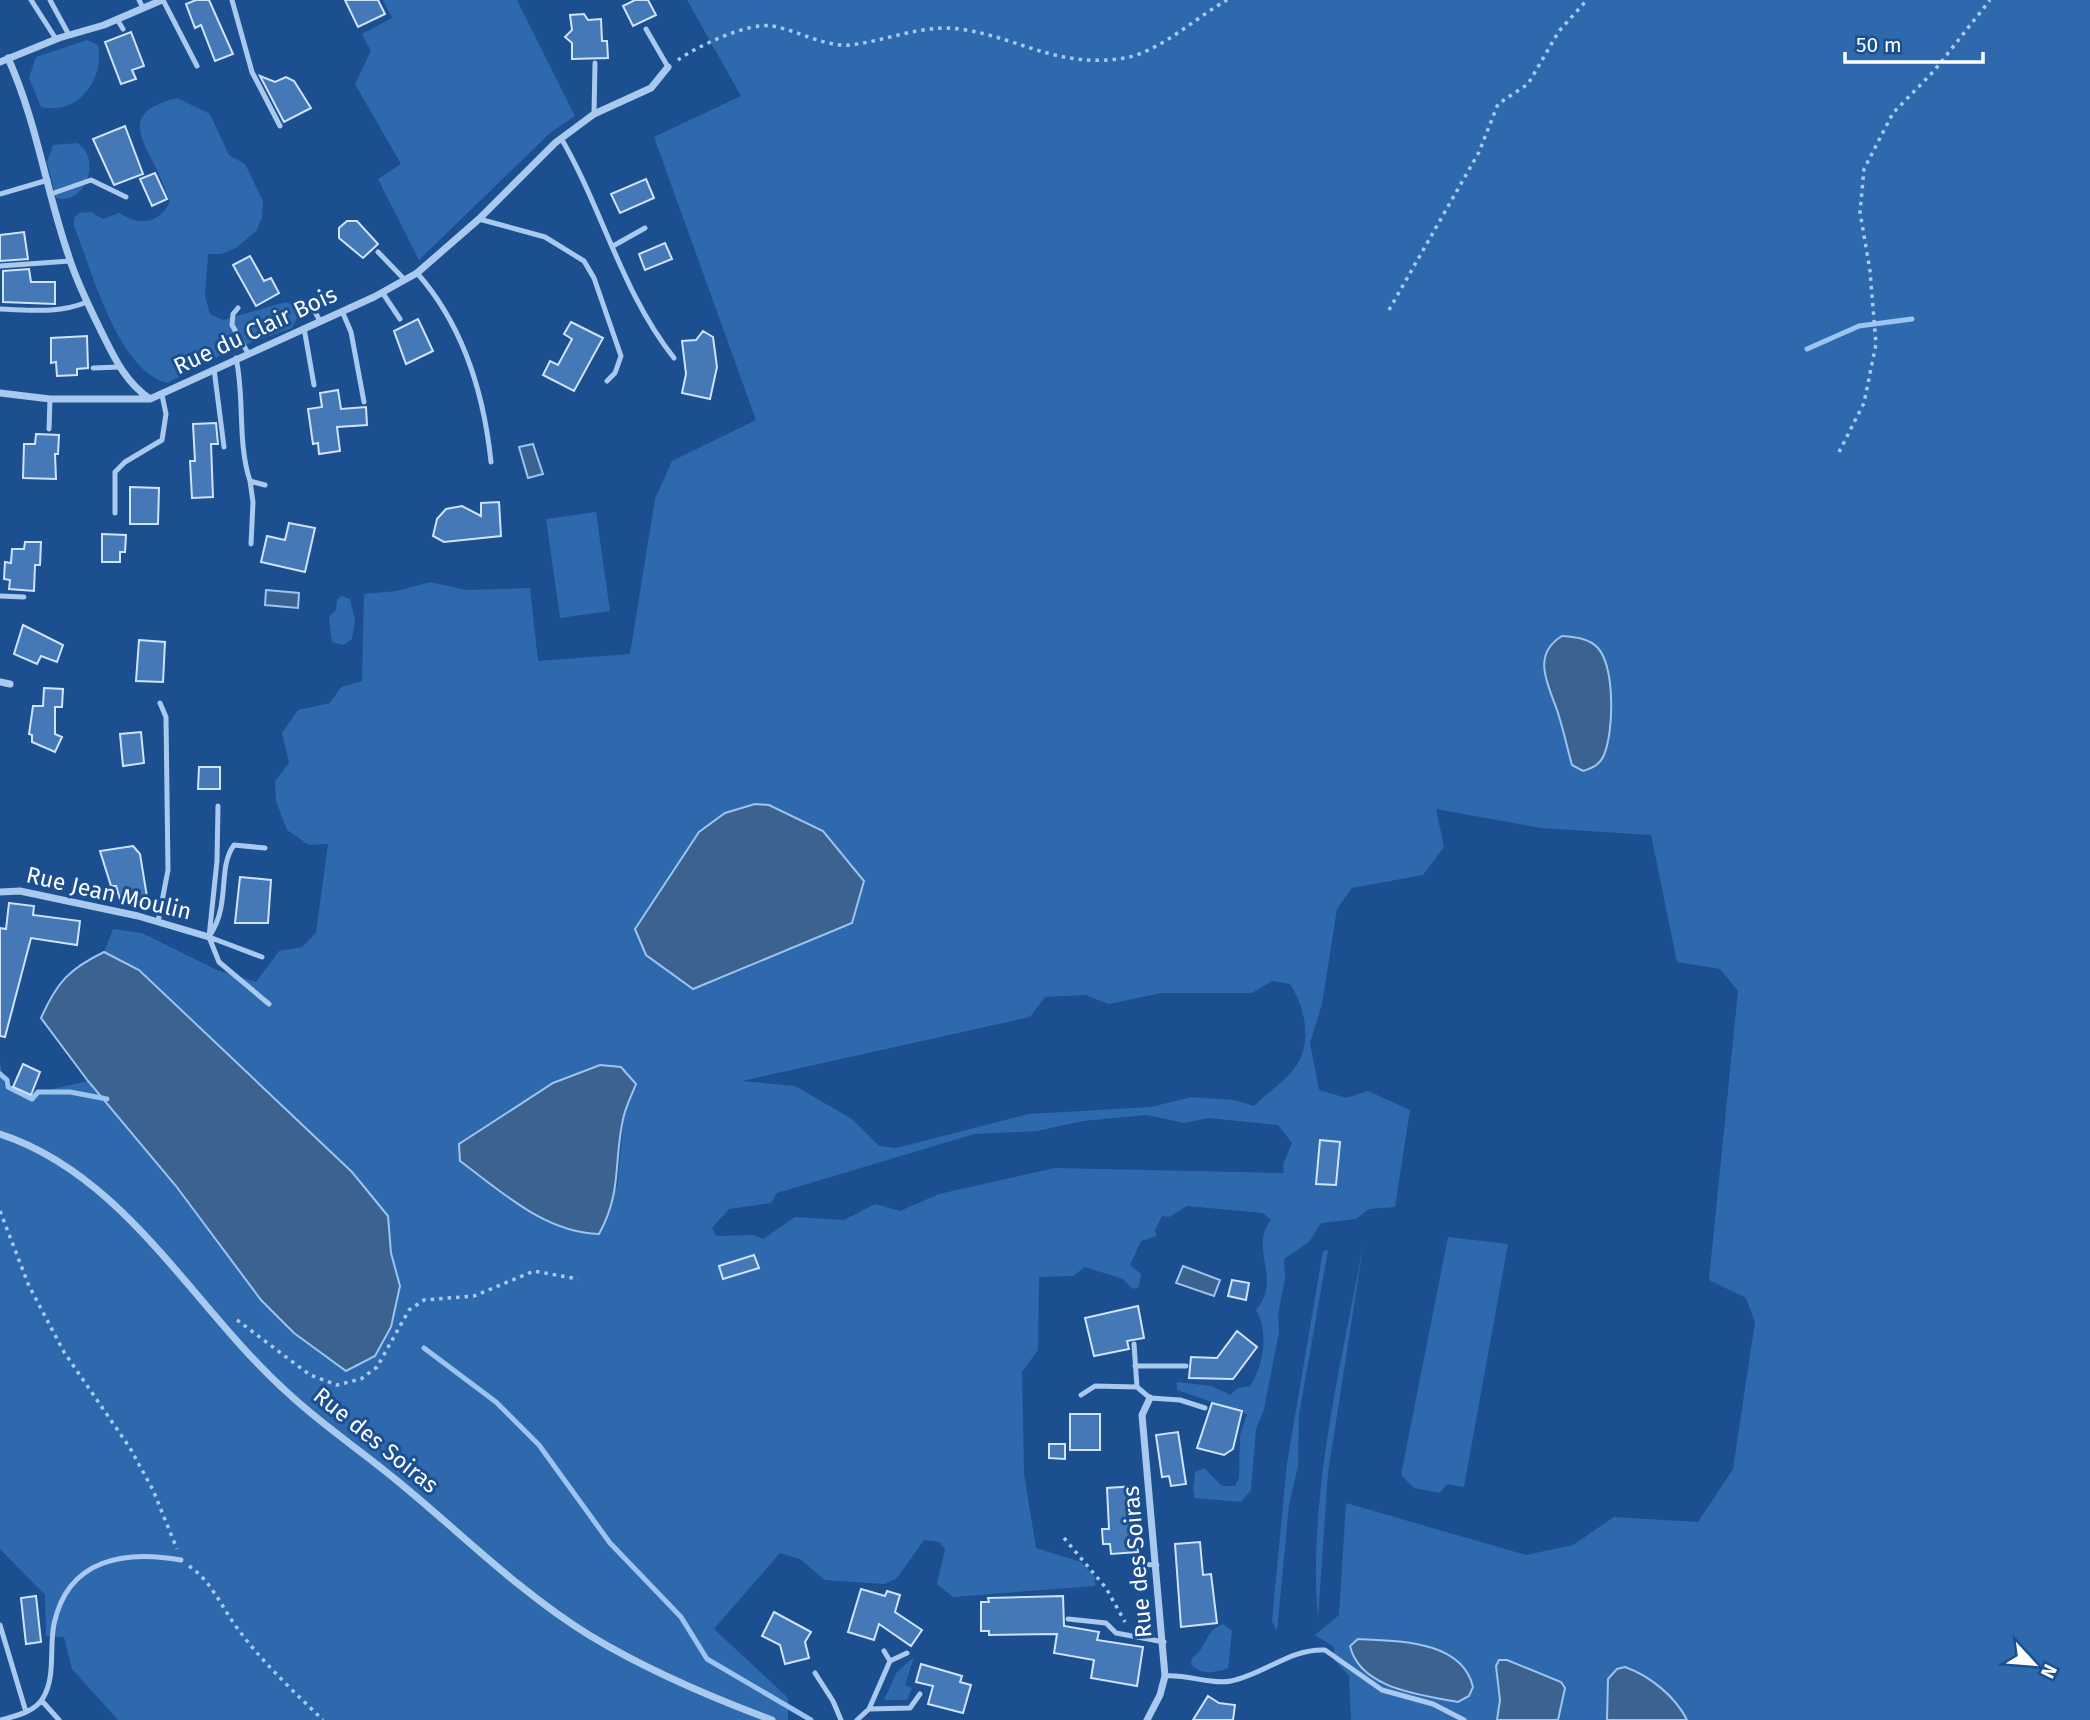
<svg xmlns="http://www.w3.org/2000/svg" width="2090" height="1720" viewBox="0 0 2090 1720" font-family="'Fira Sans',sans-serif">
	<rect width="100%" height="100%" fill="#1b4f8f"/>
	<path fill="#2e69ad" fill-rule="evenodd" d="M 383,0 L 517,0 L 575,116 L 550,133 L 419,260 L 378,179 L 401,164 L 355,84 L 371,51 L 362,34 L 392,18 Z
		M 687,0 L 2090,0 L 2090,1720 L 1687,1720 L 1685,1715 L 1608,1679 L 1607,1720 L 1558,1720 L 1565,1688 L 1561,1682 L 1507,1660 L 1496,1666 L 1500,1700 L 1497,1720 L 1351,1720 L 1349,1676 L 1335,1661 L 1334,1647 L 1315,1635 L 1339,1615 L 1346,1503 L 1526,1555 L 1573,1545 L 1614,1517 L 1698,1522 L 1733,1469 L 1755,1322 L 1746,1298 L 1709,1280 L 1738,991 L 1720,969 L 1677,962 L 1651,835 L 1541,828 L 1436,809 L 1444,847 L 1423,875 L 1352,888 L 1337,909 L 1322,1004 L 1310,1043 L 1319,1090 L 1346,1098 L 1368,1091 L 1410,1110 L 1395,1207 L 1369,1209 L 1356,1219 L 1321,1223 L 1309,1242 L 1284,1259 L 1285,1279 L 1278,1314 L 1279,1332 L 1264,1409 L 1256,1429 L 1251,1490 L 1241,1502 L 1195,1498 L 1193,1490 L 1195,1472 L 1204,1468 L 1222,1486 L 1235,1486 L 1239,1478 L 1240,1435 L 1247,1414 L 1177,1390 L 1177,1382 L 1212,1386 L 1230,1395 L 1238,1388 L 1250,1386 C 1264,1365 1269,1332 1256,1310 C 1283,1279 1248,1249 1271,1220 L 1263,1213 L 1187,1206 L 1169,1217 L 1162,1216 L 1155,1230 L 1157,1236 L 1141,1241 L 1130,1265 L 1141,1274 L 1139,1287 L 1133,1289 L 1123,1279 L 1085,1267 L 1073,1276 L 1039,1277 L 1038,1350 L 1022,1372 L 1024,1474 L 1036,1548 L 1081,1562 L 1095,1577 L 1095,1586 L 953,1597 L 937,1584 L 945,1549 L 939,1542 L 924,1540 L 897,1578 L 885,1584 L 825,1580 L 800,1559 L 780,1553 L 714,1629 L 788,1698 L 788,1720 L 118,1720 L 72,1669 L 64,1637 L 46,1636 L 45,1595 L 0,1549 L 0,1063 L 5,1087 L 21,1096 L 88,1081 L 176,1186 L 261,1300 L 294,1333 L 346,1370 L 400,1286 L 391,1253 L 388,1216 L 139,970 L 104,952 L 113,929 L 142,933 L 217,970 L 256,982 L 279,951 L 302,947 L 316,933 L 328,844 L 309,845 L 287,830 L 276,801 L 275,781 L 289,763 L 282,733 L 298,710 L 330,703 L 341,687 L 362,681 L 364,594 L 397,591 L 430,582 L 466,590 L 530,588 L 538,661 L 630,654 L 655,499 L 672,461 L 756,420 L 654,137 L 741,96 ZM 1609,666 L 1609,734 L 1572,765 L 1557,711 ZM 1272,981 L 1290,984 C 1304,1005 1312,1039 1298,1063 C 1287,1081 1267,1092 1254,1106 L 1234,1100 L 1191,1097 L 1151,1107 L 1029,1114 L 896,1148 L 879,1146 L 852,1119 L 795,1086 L 742,1081 L 1030,1017 L 1045,997 L 1085,995 L 1109,1004 L 1161,993 L 1252,993 ZM 553,1083 L 636,1084 L 624,1115 L 617,1187 L 459,1144 ZM 1147,1115 L 1184,1123 L 1209,1118 L 1278,1125 L 1292,1143 L 1283,1165 L 1284,1173 L 1055,1168 L 939,1194 L 900,1211 L 875,1204 L 844,1220 L 795,1217 L 763,1239 L 754,1235 L 716,1236 L 712,1228 L 729,1209 L 771,1203 L 777,1193 L 974,1134 L 1037,1131 L 1083,1121 ZM 1358,1639 C 1396,1641 1441,1650 1470,1675 L 1373,1677 L 1353,1656 L 1350,1646 Z
		M 87,40 L 98,45 C 105,79 78,116 41,107 L 29,78 L 36,57 Z
		M 177,98 L 210,114 L 229,155 L 245,164 L 263,201 L 262,218 L 256,231 L 236,248 L 221,254 L 208,254 L 205,296 L 210,314 L 223,320 L 286,302 L 295,306 L 297,318 L 292,328 L 233,349 L 167,383 C 117,369 92,271 74,226 L 74,218 L 79,213 L 91,212 L 103,219 L 119,213 C 139,226 159,224 170,202 C 165,190 161,178 155,166 C 136,130 127,111 177,98 Z
		M 77,143 C 103,158 85,207 56,198 L 47,162 L 53,145 Z
		M 596,512 L 610,611 L 560,618 L 546,519 Z
		M 341,596 L 350,599 L 355,620 L 352,639 L 343,645 L 332,642 L 329,617 L 336,610 L 337,600 Z
		M 1448,1237 L 1508,1244 L 1464,1487 L 1447,1484 L 1440,1493 L 1414,1488 L 1401,1475 Z
		M 1364,1241 L 1328,1473 L 1318,1619 C 1307,1500 1342,1360 1364,1241 Z
		M 1328,1250 L 1299,1415 L 1298,1466 L 1289,1505 L 1277,1631 L 1272,1621 L 1287,1463 L 1323,1251 Z
		M 1223,1624 L 1232,1631 L 1228,1668 C 1215,1673 1202,1675 1191,1665 L 1192,1658 C 1207,1648 1204,1631 1223,1624 Z
		M 914,1657 L 905,1685 L 912,1688 L 907,1700 L 884,1700 L 897,1672 Z"/>
	<path fill="#3c6290" stroke="#9cc4f0" stroke-width="2" d="M 533,444 L 543,474 L 528,478 L 519,447 Z
		M 266,590 L 299,593 L 298,608 L 265,605 Z
		M 1562,636 C 1575,637 1589,638 1598,648 C 1615,668 1614,731 1604,755 C 1600,765 1592,768 1583,771 L 1572,765 C 1567,747 1563,728 1557,710 C 1548,684 1531,655 1562,636 Z
		M 755,804 L 769,805 L 823,831 L 864,881 L 852,923 L 693,989 L 646,955 L 635,929 L 699,832 L 725,813 Z
		M 104,952 L 139,970 L 352,1172 L 388,1216 L 391,1253 L 400,1286 L 391,1327 L 375,1356 L 346,1371 L 294,1333 L 261,1300 L 176,1186 L 88,1081 L 41,1018 C 57,982 69,969 104,952 Z
		M 600,1065 L 621,1067 L 636,1084 C 632,1094 627,1104 624,1115 C 613,1159 623,1191 599,1234 C 545,1233 501,1191 460,1161 L 459,1144 L 553,1083 Z
		M 1183,1266 L 1220,1280 L 1214,1296 L 1176,1283 Z
		M 1358,1639 C 1397,1641 1462,1640 1473,1687 L 1469,1696 L 1458,1702 C 1422,1695 1360,1689 1350,1646 Z
		M 1499,1660 L 1507,1660 L 1561,1682 L 1565,1688 L 1558,1720 L 1497,1720 L 1500,1700 L 1496,1666 Z
		M 1625,1667 C 1650,1676 1675,1696 1687,1720 L 1607,1720 L 1608,1679 L 1617,1669 Z"/>
	<g fill="none" stroke-linecap="round" stroke-linejoin="round">
		<path stroke="#9cc4f0" stroke-width="5" d="M 1807,349 L 1859,326 L 1912,319
			M 0,1074 L 7,1080 L 8,1087 L 32,1099 L 38,1092 L 70,1092 L 107,1099
			M 424,1348 L 496,1402 L 539,1445 L 610,1543 L 681,1617 L 707,1659 L 811,1720"/>
	</g>
	<path fill="#4478b7" stroke="#cfe3fa" stroke-width="2" d="M 196,0 L 209,0 L 233,54 L 215,61 L 201,25 L 195,28 L 186,4 Z
		M 345,0 L 378,0 L 385,14 L 358,27 Z
		M 635,0 L 648,0 L 656,15 L 633,26 L 623,6 Z
		M 584,14 L 588,20 L 601,19 L 602,41 L 607,41 L 608,58 L 572,59 L 572,43 L 565,37 L 572,30 L 570,15 Z
		M 131,32 L 144,66 L 132,70 L 136,79 L 121,84 L 105,42 Z
		M 260,76 L 275,82 L 286,77 L 294,81 L 311,108 L 284,122 Z
		M 125,126 L 143,174 L 114,185 L 93,139 Z
		M 155,173 L 167,199 L 152,206 L 140,179 Z
		M 646,179 L 654,198 L 620,213 L 611,194 Z
		M 347,221 L 357,221 L 378,244 L 363,258 L 339,238 L 339,228 Z
		M 24,232 L 28,259 L 0,261 L 0,235 Z
		M 665,243 L 672,259 L 645,270 L 639,254 Z
		M 250,256 L 264,281 L 271,278 L 279,293 L 256,306 L 233,265 Z
		M 29,269 L 31,282 L 55,282 L 55,304 L 3,302 L 3,271 Z
		M 418,319 L 433,351 L 406,364 L 394,331 Z
		M 571,322 L 603,338 L 574,391 L 543,375 L 550,361 L 558,365 L 572,339 L 564,334 Z
		M 703,331 L 713,337 L 717,367 L 710,399 L 682,393 L 686,374 L 682,341 L 696,340 Z
		M 87,336 L 88,368 L 77,369 L 77,375 L 57,376 L 56,362 L 51,363 L 51,338 Z
		M 338,390 L 341,409 L 366,407 L 367,425 L 337,427 L 340,451 L 319,454 L 318,443 L 313,444 L 308,409 L 322,407 L 320,393 Z
		M 216,423 L 218,444 L 211,444 L 213,497 L 192,498 L 190,461 L 195,461 L 193,424 Z
		M 36,434 L 59,435 L 58,454 L 55,454 L 56,479 L 23,478 L 24,444 L 35,444 Z
		M 130,487 L 159,488 L 158,524 L 130,524 Z
		M 499,502 L 501,536 L 444,542 L 433,536 L 437,519 L 446,509 L 462,506 L 481,516 L 481,503 Z
		M 289,523 L 315,528 L 305,572 L 261,562 L 267,536 L 285,540 Z
		M 102,534 L 126,535 L 125,552 L 120,552 L 120,562 L 102,562 Z
		M 25,542 L 41,542 L 40,565 L 35,565 L 34,591 L 9,589 L 10,580 L 4,579 L 5,562 L 11,563 L 12,549 L 24,549 Z
		M 23,625 L 63,645 L 57,662 L 41,656 L 37,664 L 14,654 Z
		M 139,640 L 165,642 L 163,682 L 136,681 Z
		M 44,688 L 63,689 L 62,707 L 55,707 L 55,734 L 62,737 L 55,752 L 32,742 L 32,735 L 29,734 L 33,706 L 43,706 Z
		M 141,732 L 144,763 L 123,766 L 120,734 Z
		M 199,767 L 220,767 L 220,789 L 198,789 Z
		M 133,846 L 140,854 L 148,903 L 120,899 L 116,886 L 111,886 L 100,851 Z
		M 240,877 L 271,880 L 268,923 L 235,923 Z
		M 9,903 L 34,906 L 33,915 L 80,921 L 77,945 L 31,938 L 5,1037 L 0,1036 L 0,928 L 6,929 Z
		M 23,1064 L 40,1072 L 31,1095 L 13,1087 Z
		M 1320,1140 L 1340,1142 L 1336,1185 L 1316,1184 Z
		M 754,1255 L 759,1268 L 723,1279 L 719,1266 Z
		M 1232,1280 L 1249,1283 L 1246,1300 L 1228,1296 Z
		M 1138,1306 L 1144,1338 L 1127,1341 L 1129,1349 L 1094,1356 L 1085,1318 Z
		M 1237,1331 L 1257,1347 L 1233,1379 L 1189,1378 L 1191,1357 L 1217,1358 Z
		M 1212,1403 L 1242,1411 L 1233,1449 L 1224,1455 L 1197,1448 Z
		M 1070,1414 L 1100,1414 L 1100,1450 L 1070,1450 Z
		M 1178,1432 L 1186,1484 L 1171,1486 L 1169,1476 L 1162,1477 L 1156,1435 Z
		M 1049,1444 L 1065,1444 L 1065,1459 L 1049,1458 Z
		M 1135,1486 L 1138,1552 L 1111,1554 L 1110,1544 L 1103,1544 L 1102,1529 L 1109,1529 L 1107,1488 Z
		M 1200,1542 L 1203,1575 L 1211,1574 L 1217,1623 L 1181,1627 L 1175,1544 Z
		M 861,1589 L 885,1596 L 887,1591 L 900,1595 L 895,1612 L 922,1630 L 911,1646 L 879,1624 L 874,1640 L 848,1632 Z
		M 36,1596 L 41,1642 L 26,1644 L 21,1598 Z
		M 1063,1596 L 1064,1626 L 1099,1632 L 1097,1640 L 1143,1647 L 1137,1686 L 1091,1678 L 1094,1660 L 1054,1653 L 1057,1634 L 989,1635 L 989,1631 L 981,1631 L 981,1602 L 989,1602 L 988,1598 Z
		M 774,1612 L 811,1632 L 805,1642 L 809,1658 L 785,1664 L 780,1645 L 762,1636 Z
		M 921,1664 L 962,1676 L 960,1682 L 971,1685 L 963,1713 L 928,1704 L 933,1686 L 916,1682 Z
		M 1208,1696 L 1219,1703 L 1235,1705 L 1233,1720 L 1193,1720 Z"/>
	<g fill="none" stroke-linecap="round" stroke-linejoin="round">
		<path stroke="#a9c9ee" stroke-width="3.5" stroke-dasharray="3.5 5" stroke-linecap="butt" d="M 678,60 C 697,46 749,22 772,26 C 798,30 823,47 850,45 C 886,41 922,24 960,29 C 1021,38 1058,69 1125,58 C 1161,51 1195,18 1227,0
			M 1389,310 L 1479,152 L 1498,104 L 1528,84 L 1559,31 L 1587,0
			M 1839,452 L 1864,403 L 1876,344 L 1870,271 L 1860,212 L 1864,169 L 1893,113 L 1934,71 L 1990,0
			M 0,1211 L 29,1286 L 64,1352 L 130,1448 L 153,1490 L 177,1549
			M 237,1320 L 310,1375 L 337,1385 L 361,1379 L 377,1367 L 409,1310 L 424,1300 L 474,1296 L 534,1271 L 578,1279
			M 1064,1538 L 1106,1588 L 1125,1622
			M 189,1566 C 211,1581 220,1604 235,1625 C 260,1660 292,1690 323,1720"/>
		<path stroke="#a9c9ee" stroke-width="5" d="M 31,0 L 56,39
			M 50,0 L 69,35
			M 139,0 L 143,8
			M 163,0 L 197,66
			M 232,0 L 252,72 L 280,126
			M 117,19 L 123,29
			M 646,29 L 668,67
			M 594,114 L 595,63
			M 561,138 C 603,210 622,293 674,358
			M 0,194 L 48,180
			M 51,194 L 91,180 L 126,197
			M 479,219 L 545,237 L 584,261 L 594,278 L 621,356 L 615,373 L 607,381
			M 613,246 L 645,228
			M 378,252 L 405,280
			M 0,266 L 70,261
			M 417,273 C 463,325 484,395 491,462
			M 382,292 L 400,319
			M 309,301 L 320,321
			M 238,308 L 233,314 L 232,325 L 248,353
			M 0,309 C 31,310 58,314 87,302
			M 342,311 L 351,332 L 364,402
			M 304,328 L 314,385
			M 236,358 C 245,399 237,441 250,481 L 265,485
			M 93,368 L 119,367
			M 214,369 L 224,447
			M 49,429 L 50,399
			M 250,481 L 253,502 L 251,544
			M 115,513 L 115,472 L 125,462 L 162,440 L 166,414 L 162,395
			M 0,596 L 24,597
			M 218,806 L 217,861 L 209,937 L 219,962 L 269,1004
			M 158,922 L 168,870 L 166,717 L 160,703
			M 210,935 C 231,904 217,868 234,845 L 265,848
			M 209,937 L 262,957
			M 1134,1344 L 1137,1387 L 1150,1398 L 1180,1400 L 1205,1408
			M 1135,1366 L 1186,1366
			M 1081,1395 L 1095,1386 L 1137,1387
			M 1134,1564 L 1157,1565
			M 1068,1619 L 1106,1623 L 1116,1633 L 1164,1642
			M 0,1625 L 26,1712
			M 890,1661 L 907,1653
			M 815,1673 L 833,1701 L 841,1720
			M 1165,1676 C 1187,1674 1211,1685 1231,1681 C 1263,1675 1291,1648 1325,1650 L 1382,1690 L 1433,1704 L 1464,1720
			M 42,1701 L 59,1720
			M 869,1709 L 910,1708 L 920,1694
			M 1,1720 C 15,1716 35,1712 43,1698 C 56,1676 49,1649 54,1624 C 68,1558 126,1550 181,1560
			M 857,1720 L 869,1709 L 890,1661 L 884,1651"/>
		<path stroke="#a9c9ee" stroke-width="7" d="M 8,58 C 37,122 46,191 69,257 C 77,283 89,306 101,331 C 114,357 125,382 150,399 L 374,297 L 417,273 L 479,219 L 555,143 L 594,114 L 651,88 L 668,67
			M 0,62 L 59,38 L 104,25 L 162,0
			M 0,393 L 50,399 L 149,399
			M 0,682 L 10,684
			M 0,892 L 20,891 L 138,916 L 209,937
			M 0,1134 C 126,1175 193,1308 288,1393 C 321,1424 360,1450 395,1479 C 459,1531 519,1592 589,1635 C 645,1669 710,1697 772,1720
			M 1147,1720 L 1160,1695 L 1165,1676 L 1142,1415 L 1150,1398"/>
	</g>
	<g text-anchor="middle" dominant-baseline="central" stroke-width="6" stroke-linejoin="round" paint-order="stroke">
		<g font-size="23" fill="#fff" stroke="#1b4f8f">
			<text transform="translate(255 330) rotate(-25)">Rue du Clair Bois</text>
			<text transform="translate(109 893) rotate(13)">Rue Jean Moulin</text>
			<text transform="translate(376 1440) rotate(39)">Rue des Soiras</text>
			<text transform="translate(1137 1562) rotate(-95)">Rue des Soiras</text>
		</g>
	</g>
	<g transform="translate(2034 1664) rotate(116)" stroke="#1b4f8f" stroke-width="5" paint-order="stroke">
	<path d="M0-5L12 26L0 18L-12 26Z" fill="#ffffff"/>
	<text y="-10" font-size="19" font-weight="bold" text-anchor="middle" fill="#ffffff">N</text>
	</g>
	<path d="M1845 52v10h138v-10" fill="none" stroke="#ffffff" stroke-width="3.5"/>
	<text x="1856" y="52" font-size="21" fill="#ffffff" stroke="#1b4f8f" stroke-width="5" paint-order="stroke">50 m</text>
</svg>
